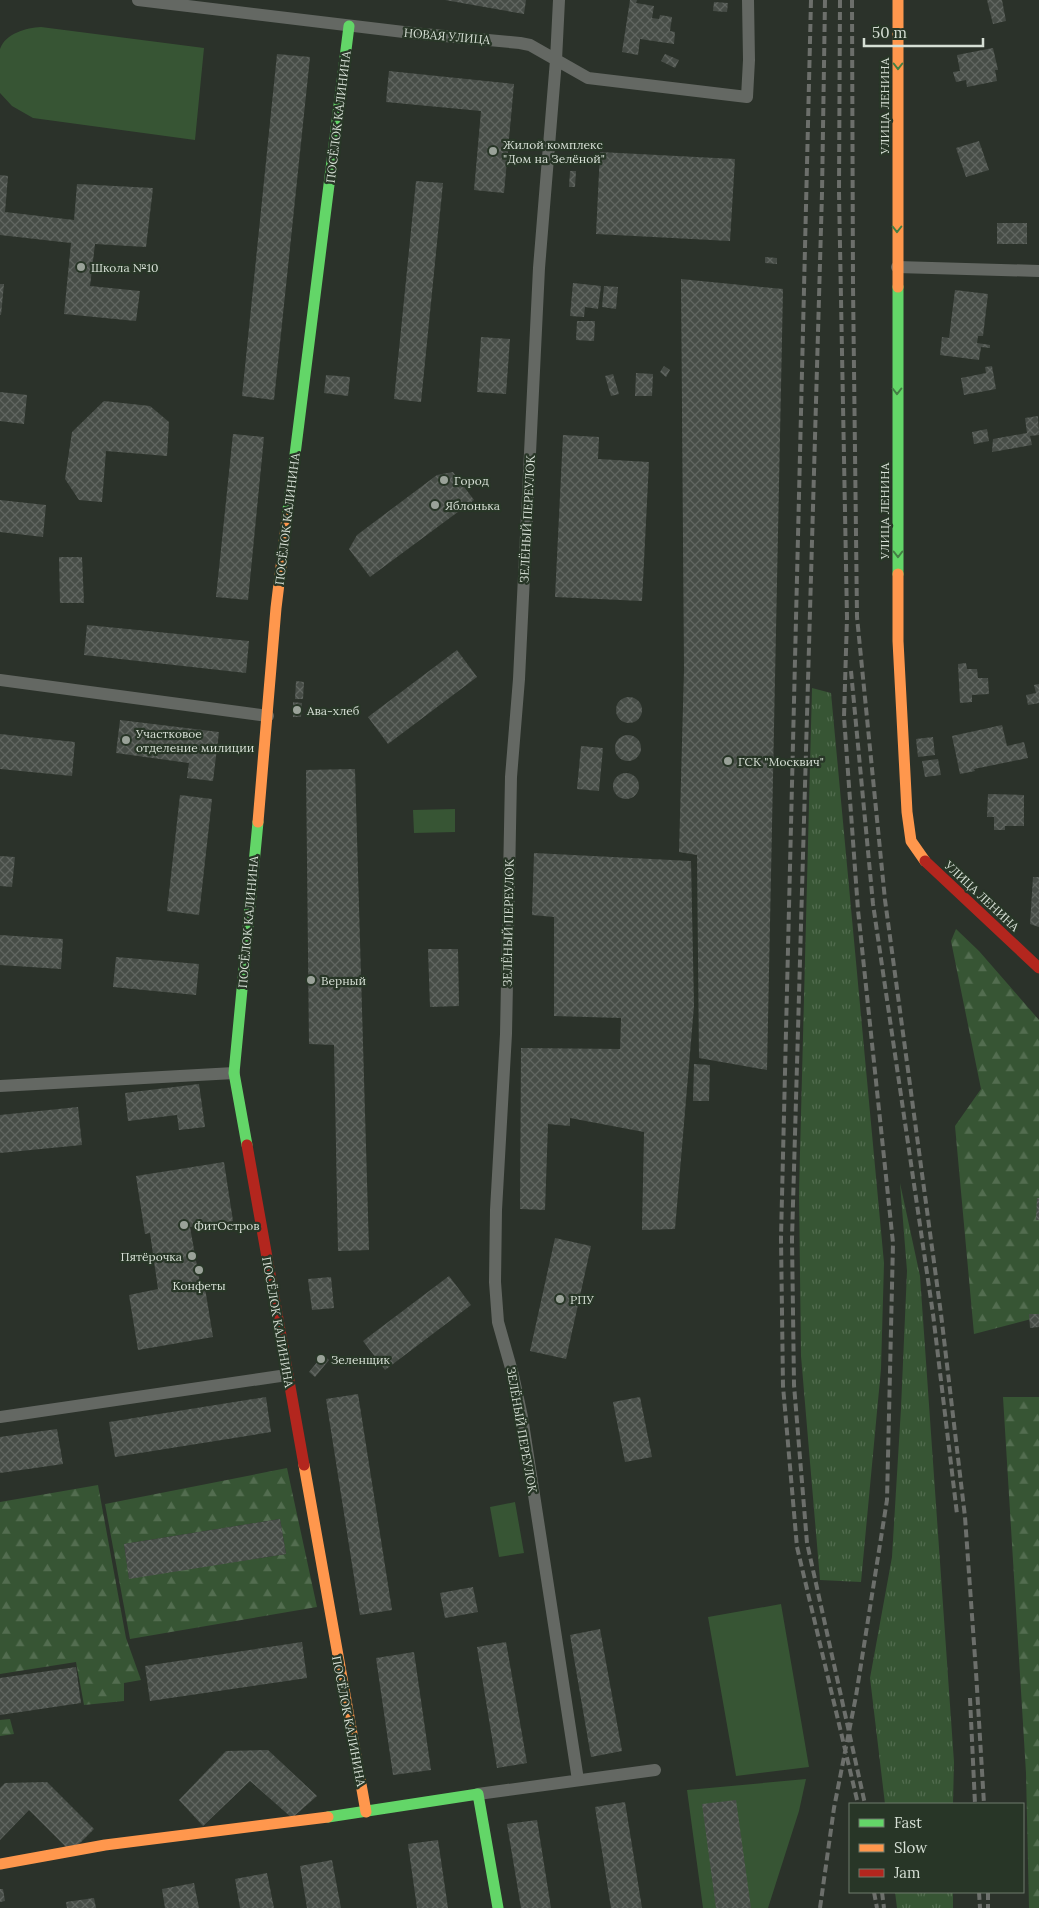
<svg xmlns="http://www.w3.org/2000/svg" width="1039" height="1908" viewBox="0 0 1039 1908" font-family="Lora,serif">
	<defs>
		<pattern id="grass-tufts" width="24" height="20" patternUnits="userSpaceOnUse" patternTransform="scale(1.25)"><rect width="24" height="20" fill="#375534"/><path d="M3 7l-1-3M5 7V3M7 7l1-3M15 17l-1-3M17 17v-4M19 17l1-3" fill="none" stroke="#536d50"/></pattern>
		<pattern id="forest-firs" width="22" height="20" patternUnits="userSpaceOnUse" patternTransform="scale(1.25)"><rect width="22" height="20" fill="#375534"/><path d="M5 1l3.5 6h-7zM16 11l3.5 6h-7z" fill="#536d50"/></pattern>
		<pattern id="building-cross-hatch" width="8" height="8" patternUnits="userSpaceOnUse" patternTransform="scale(1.25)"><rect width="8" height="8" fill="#474d47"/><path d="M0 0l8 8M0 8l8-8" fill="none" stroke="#616661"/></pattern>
	</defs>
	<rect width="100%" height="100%" fill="#2b322a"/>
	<path fill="url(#grass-tufts)" d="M 812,688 L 831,693 L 884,1263 L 881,1369 L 861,1582 L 820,1580 L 801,1356 L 799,1192 Z
		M 900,1183 L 920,1276 L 954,1762 L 953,1804 L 885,1804 L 870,1678 L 892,1557 L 901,1408 L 907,1271 Z
		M 895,1892 L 953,1892 L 953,1908 L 897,1908 Z"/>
	<path fill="url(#forest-firs)" fill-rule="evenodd" d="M 956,929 L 979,951 L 1039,1020 L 1039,1317 L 974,1334 L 955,1126 L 981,1089 L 951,941 Z
		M 1003,1397 L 1039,1397 L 1039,1908 L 1029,1908 L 1026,1773 Z
		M 287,1468 L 317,1607 L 130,1639 L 105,1504 ZM 280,1519 L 286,1554 L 129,1578 L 124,1544 Z
		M 98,1485 L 126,1638 L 141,1680 L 124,1683 L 124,1701 L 84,1705 L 76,1662 L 0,1674 L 0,1502 Z
		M 10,1719 L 14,1734 L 0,1736 L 0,1720 Z"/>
	<path fill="#375534" d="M 41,27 L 204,48 L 195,140 L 33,118 L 12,106 L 0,93 C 0,83 0,56 0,49 C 6,33 26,28 41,27 Z
		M 455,809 L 455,832 L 414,833 L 413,810 Z
		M 515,1502 L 524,1553 L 499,1557 L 490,1507 Z
		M 781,1604 L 809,1767 L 736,1776 L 708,1617 Z
		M 806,1779 L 799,1811 L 768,1908 L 703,1908 L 687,1790 Z"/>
	<path fill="url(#building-cross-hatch)" d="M 445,0 L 526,0 L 524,14 Z
		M 630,0 L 637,0 L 636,3 L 654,6 L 652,18 L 659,19 L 660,15 L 672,17 L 670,31 L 675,32 L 674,44 L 640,39 L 638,55 L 622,52 Z
		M 987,0 L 1002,0 L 1006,21 L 993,24 Z
		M 714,2 L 728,3 L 727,12 L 713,11 Z
		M 993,48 L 998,70 L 995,70 L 997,81 L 967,87 L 966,80 L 956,82 L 953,72 L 960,71 L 957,55 Z
		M 277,54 L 310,57 L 274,400 L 242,396 Z
		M 665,54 L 679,60 L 675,68 L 661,61 Z
		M 389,71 L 514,84 L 504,193 L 474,190 L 481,111 L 386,102 Z
		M 979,141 L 989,170 L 966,177 L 956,148 Z
		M 600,152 L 735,159 L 730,241 L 596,234 Z
		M 570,171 L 576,171 L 575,187 L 569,187 Z
		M 0,175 L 8,176 L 5,212 L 74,220 L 77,184 L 153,188 L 146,247 L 95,244 L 90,286 L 140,291 L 136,321 L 64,314 L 71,243 L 0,235 Z
		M 416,181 L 443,183 L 421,402 L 394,399 Z
		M 997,223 L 1027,223 L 1027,244 L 997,244 Z
		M 765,257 L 777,258 L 777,264 L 765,263 Z
		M 681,279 L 783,289 L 767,1070 L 699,1058 L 697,855 L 679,852 L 684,670 Z
		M 573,283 L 601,286 L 598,309 L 585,307 L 584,317 L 570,316 Z
		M 0,284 L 4,284 L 1,315 L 0,315 Z
		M 604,286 L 618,287 L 616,309 L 602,307 Z
		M 955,290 L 988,294 L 983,336 L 978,336 L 977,343 L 990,345 L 990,348 L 981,347 L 979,360 L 940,355 L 942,337 L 949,338 Z
		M 577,321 L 595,321 L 594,341 L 576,340 Z
		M 481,337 L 510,339 L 506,394 L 477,392 Z
		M 664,366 L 670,370 L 666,377 L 660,372 Z
		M 992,366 L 996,389 L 964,395 L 961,378 L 986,373 L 985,367 Z
		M 636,373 L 653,374 L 652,396 L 635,396 Z
		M 613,374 L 619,394 L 611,396 L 605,376 Z
		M 326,375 L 350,377 L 348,396 L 324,393 Z
		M 0,392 L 27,395 L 24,424 L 0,421 Z
		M 104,401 L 150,406 L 169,422 L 167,456 L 106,451 L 102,502 L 79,500 L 65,479 L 72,432 Z
		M 1038,416 L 1039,435 L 1030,436 L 1032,445 L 992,452 L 993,439 L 1027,433 L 1025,418 Z
		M 987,429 L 989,441 L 974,444 L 972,432 Z
		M 233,434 L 264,437 L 248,600 L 216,597 Z
		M 563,435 L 599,437 L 598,459 L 649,462 L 642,601 L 555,597 Z
		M 453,472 L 474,500 L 370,577 L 349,549 L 357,535 L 437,475 Z
		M 0,500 L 46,505 L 43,537 L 0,532 Z
		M 59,557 L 82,557 L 84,603 L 60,603 Z
		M 87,625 L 249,641 L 246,673 L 84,655 Z
		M 457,650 L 477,677 L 388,744 L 368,717 Z
		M 966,663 L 967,669 L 977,669 L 978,678 L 988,678 L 989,694 L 972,695 L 972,702 L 960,703 L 958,664 Z
		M 296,681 L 304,682 L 303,699 L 295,699 Z
		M 1039,684 L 1039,703 L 1028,705 L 1026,695 L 1036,693 L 1034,685 Z
		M616 710a13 13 0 1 1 26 0a13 13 0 1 1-26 0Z
		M 293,702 L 302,703 L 301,717 L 293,717 Z
		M 120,720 L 219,732 L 213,781 L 187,778 L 189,763 L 116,753 Z
		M 1002,725 L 1007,746 L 1024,742 L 1028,758 L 974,769 L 975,771 L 960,774 L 952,736 Z
		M 0,734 L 75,742 L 72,776 L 0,769 Z
		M615 748a13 13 0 1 1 26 0a13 13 0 1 1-26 0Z
		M 933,737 L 935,755 L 918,757 L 916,739 Z
		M 581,746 L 603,748 L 599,791 L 577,789 Z
		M 938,759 L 941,775 L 925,777 L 922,761 Z
		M 355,769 L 369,1250 L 338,1251 L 334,1045 L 309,1044 L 306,770 Z
		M613 786a13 13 0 1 1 26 0a13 13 0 1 1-26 0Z
		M 988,794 L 1024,795 L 1024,826 L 1005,826 L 1005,830 L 994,830 L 994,817 L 987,817 Z
		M 180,795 L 212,799 L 199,915 L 167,911 Z
		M 534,853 L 691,861 L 694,1006 L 675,1229 L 642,1230 L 644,1132 L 570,1118 L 570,1126 L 548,1124 L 545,1210 L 520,1209 L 521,1048 L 620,1049 L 621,1018 L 554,1016 L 554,917 L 532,915 Z
		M 0,856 L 15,857 L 12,887 L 0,886 Z
		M 1033,877 L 1039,877 L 1039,927 L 1030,924 Z
		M 0,935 L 63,939 L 61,969 L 0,965 Z
		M 428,949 L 458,949 L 459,1006 L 430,1007 Z
		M 116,957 L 199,964 L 196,995 L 113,987 Z
		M 694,1064 L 710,1065 L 709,1101 L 693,1101 Z
		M 199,1084 L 205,1127 L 179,1130 L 177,1115 L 128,1121 L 125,1093 Z
		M 78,1107 L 82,1145 L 0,1153 L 0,1115 Z
		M 224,1162 L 233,1221 L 190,1227 L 200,1283 L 204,1282 L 213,1337 L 138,1350 L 129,1295 L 158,1289 L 150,1233 L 145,1234 L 136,1176 Z
		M 1037,1198 L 1039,1198 L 1039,1220 L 1036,1220 Z
		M 555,1238 L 591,1246 L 566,1359 L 530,1351 Z
		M 449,1276 L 471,1305 L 385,1370 L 363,1341 Z
		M 331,1277 L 334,1308 L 312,1310 L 308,1279 Z
		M 1029,1314 L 1039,1314 L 1039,1327 L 1030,1328 Z
		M 323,1355 L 329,1360 L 315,1377 L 309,1372 Z
		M 358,1394 L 392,1610 L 360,1615 L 326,1399 Z
		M 266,1397 L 271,1432 L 115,1457 L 109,1422 Z
		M 640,1397 L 652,1457 L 625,1462 L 613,1402 Z
		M 57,1429 L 63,1464 L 0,1473 L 0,1437 Z
		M 280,1519 L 286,1554 L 129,1579 L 124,1544 Z
		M 473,1587 L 478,1612 L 445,1618 L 440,1593 Z
		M 600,1629 L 622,1751 L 591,1757 L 570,1635 Z
		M 302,1642 L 307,1678 L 150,1701 L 145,1666 Z
		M 506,1642 L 527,1763 L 497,1768 L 477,1647 Z
		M 414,1652 L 431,1770 L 393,1775 L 376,1658 Z
		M 76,1667 L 81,1703 L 0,1715 L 0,1678 Z
		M 268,1750 L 317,1796 L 292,1818 L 250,1781 L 203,1826 L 179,1800 L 226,1751 Z
		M 47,1782 L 94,1829 L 71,1852 L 29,1810 L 0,1840 L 0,1788 L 5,1783 Z
		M 736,1800 L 751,1908 L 716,1908 L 702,1804 Z
		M 625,1802 L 642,1908 L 611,1908 L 595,1807 Z
		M 537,1820 L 551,1908 L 521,1908 L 507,1824 Z
		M 438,1840 L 448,1908 L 417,1908 L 408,1844 Z
		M 332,1860 L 341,1908 L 307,1908 L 300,1866 Z
		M 267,1873 L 274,1908 L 240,1908 L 235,1879 Z
		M 194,1883 L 199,1908 L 165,1908 L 162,1889 Z
		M 0,1889 L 3,1889 L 5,1901 L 0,1902 Z
		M 94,1898 L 96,1908 L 67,1908 L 66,1902 Z"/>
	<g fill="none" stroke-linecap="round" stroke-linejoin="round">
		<path stroke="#646863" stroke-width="12" d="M 138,0 L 412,33 L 520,43 L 530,45 L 588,78 L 747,97 L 749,60 L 748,0
			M 559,0 L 556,60 L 539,268 L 519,679 L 511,777 L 506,1034 L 496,1210 L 495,1282 L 498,1322 L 513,1375 L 522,1417 L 578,1780
			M 897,267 L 1039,271
			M 0,680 L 268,716
			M 0,1086 L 234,1073
			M 0,1417 L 287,1375
			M 478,1794 L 655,1770"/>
		<path stroke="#63d668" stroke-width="11" d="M 898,287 L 898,574
			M 287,518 L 349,26
			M 247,1145 L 234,1073 L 258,822
			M 328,1817 L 478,1794 L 498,1908"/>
		<path stroke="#ff974d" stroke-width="11" d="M 898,0 L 898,287
			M 898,574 L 898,641 L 907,812 L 911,841 L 925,861
			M 258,822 L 276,608 L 287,518
			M 304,1465 L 366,1812
			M 0,1864 L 105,1845 L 328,1817"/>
		<path stroke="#b3261e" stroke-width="11" d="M 925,861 L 1039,968
			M 247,1145 L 304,1465"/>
		<path stroke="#6c6f6b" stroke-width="4" stroke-dasharray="8 4" stroke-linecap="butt" d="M 811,0 L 781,1238 L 783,1386 L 797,1547 L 858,1804
			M 825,0 L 822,193 L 792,1239 L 794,1385 L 807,1543 L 865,1804
			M 852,0 L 853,286 L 857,617 L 885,900 L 941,1314 L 965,1517 L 976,1672 L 984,1804
			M 851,671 L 873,904 L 933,1314 L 957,1514
			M 970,1698 L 975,1804
			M 874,1892 L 877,1908
			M 882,1892 L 884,1908
			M 979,1892 L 980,1908
			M 988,1892 L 988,1908
			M 820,1908 L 834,1808 L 856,1696 L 887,1500 L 893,1243 L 858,910 L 844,717 L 847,618 L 839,192 L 840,0"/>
	</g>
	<defs><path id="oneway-chevron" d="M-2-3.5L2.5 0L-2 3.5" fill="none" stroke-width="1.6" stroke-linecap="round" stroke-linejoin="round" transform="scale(1.25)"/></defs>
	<g stroke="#437e44">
		<use href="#oneway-chevron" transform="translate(898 66) rotate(90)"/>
		<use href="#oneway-chevron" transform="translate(897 229) rotate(90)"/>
		<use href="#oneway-chevron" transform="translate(897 391) rotate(90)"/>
		<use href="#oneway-chevron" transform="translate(898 554) rotate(90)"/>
	</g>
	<g fill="#9aa299" stroke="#283627" stroke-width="2">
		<circle cx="493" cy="151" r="5"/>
		<circle cx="81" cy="267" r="5"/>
		<circle cx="444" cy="480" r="5"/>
		<circle cx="435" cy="505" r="5"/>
		<circle cx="297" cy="710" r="5"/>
		<circle cx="126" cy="740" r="5"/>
		<circle cx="728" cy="761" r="5"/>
		<circle cx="311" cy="980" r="5"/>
		<circle cx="184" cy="1225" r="5"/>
		<circle cx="192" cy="1256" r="5"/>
		<circle cx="199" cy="1270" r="5"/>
		<circle cx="560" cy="1299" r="5"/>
		<circle cx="321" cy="1359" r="5"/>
	</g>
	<g text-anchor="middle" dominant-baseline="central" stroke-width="4.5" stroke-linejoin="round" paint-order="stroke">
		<g font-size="12" fill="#d6dfd5" stroke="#283627">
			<text transform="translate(447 36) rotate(5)">НОВАЯ УЛИЦА</text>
			<text transform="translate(884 106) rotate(-90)">УЛИЦА ЛЕНИНА</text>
			<text transform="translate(338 117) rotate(-83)">ПОСЁЛОК КАЛИНИНА</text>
			<text transform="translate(884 511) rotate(-90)">УЛИЦА ЛЕНИНА</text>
			<text transform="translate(287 519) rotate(-83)">ПОСЁЛОК КАЛИНИНА</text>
			<text transform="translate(527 519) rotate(-87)">ЗЕЛЁНЫЙ ПЕРЕУЛОК</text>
			<text transform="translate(982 896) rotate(43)">УЛИЦА ЛЕНИНА</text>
			<text transform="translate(248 922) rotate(-85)">ПОСЁЛОК КАЛИНИНА</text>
			<text transform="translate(508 923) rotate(-89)">ЗЕЛЁНЫЙ ПЕРЕУЛОК</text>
			<text transform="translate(278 1322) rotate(80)">ПОСЁЛОК КАЛИНИНА</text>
			<text transform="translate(522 1430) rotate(80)">ЗЕЛЁНЫЙ ПЕРЕУЛОК</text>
			<text transform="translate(349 1721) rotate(79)">ПОСЁЛОК КАЛИНИНА</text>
		</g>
		<g font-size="12" fill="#d6dfd5" stroke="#283627" text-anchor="start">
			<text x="503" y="144">Жилой комплекс<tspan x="503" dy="14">"Дом на Зелёной"</tspan></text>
			<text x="91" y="267">Школа №10</text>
			<text x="454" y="480">Город</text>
			<text x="445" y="505">Яблонька</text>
			<text x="307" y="710">Ава-хлеб</text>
			<text x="136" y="733">Участковое<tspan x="136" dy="14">отделение милиции</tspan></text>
			<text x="738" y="761">ГСК "Москвич"</text>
			<text x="321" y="980">Верный</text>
			<text x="194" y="1225">ФитОстров</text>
			<text x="182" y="1256" text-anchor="end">Пятёрочка</text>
			<text x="199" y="1285" text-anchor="middle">Конфеты</text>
			<text x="570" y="1299">РПУ</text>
			<text x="331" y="1359">Зеленщик</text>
		</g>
	</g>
	<rect x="849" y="1803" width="175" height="90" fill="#283627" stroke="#6e7a6d"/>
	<rect x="859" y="1819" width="25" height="8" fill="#63d668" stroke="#6e7a6d"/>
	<text x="894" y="1828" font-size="15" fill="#d6dfd5">Fast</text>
	<rect x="859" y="1844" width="25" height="8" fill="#ff974d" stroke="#6e7a6d"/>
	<text x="894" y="1853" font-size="15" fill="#d6dfd5">Slow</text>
	<rect x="859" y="1869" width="25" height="8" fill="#b3261e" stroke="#6e7a6d"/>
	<text x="894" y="1878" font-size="15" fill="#d6dfd5">Jam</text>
	<path d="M864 38v8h119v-8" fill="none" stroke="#d6dfd5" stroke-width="2.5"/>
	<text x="872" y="38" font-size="15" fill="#d6dfd5" stroke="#283627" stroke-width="4" paint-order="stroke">50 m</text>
</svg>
